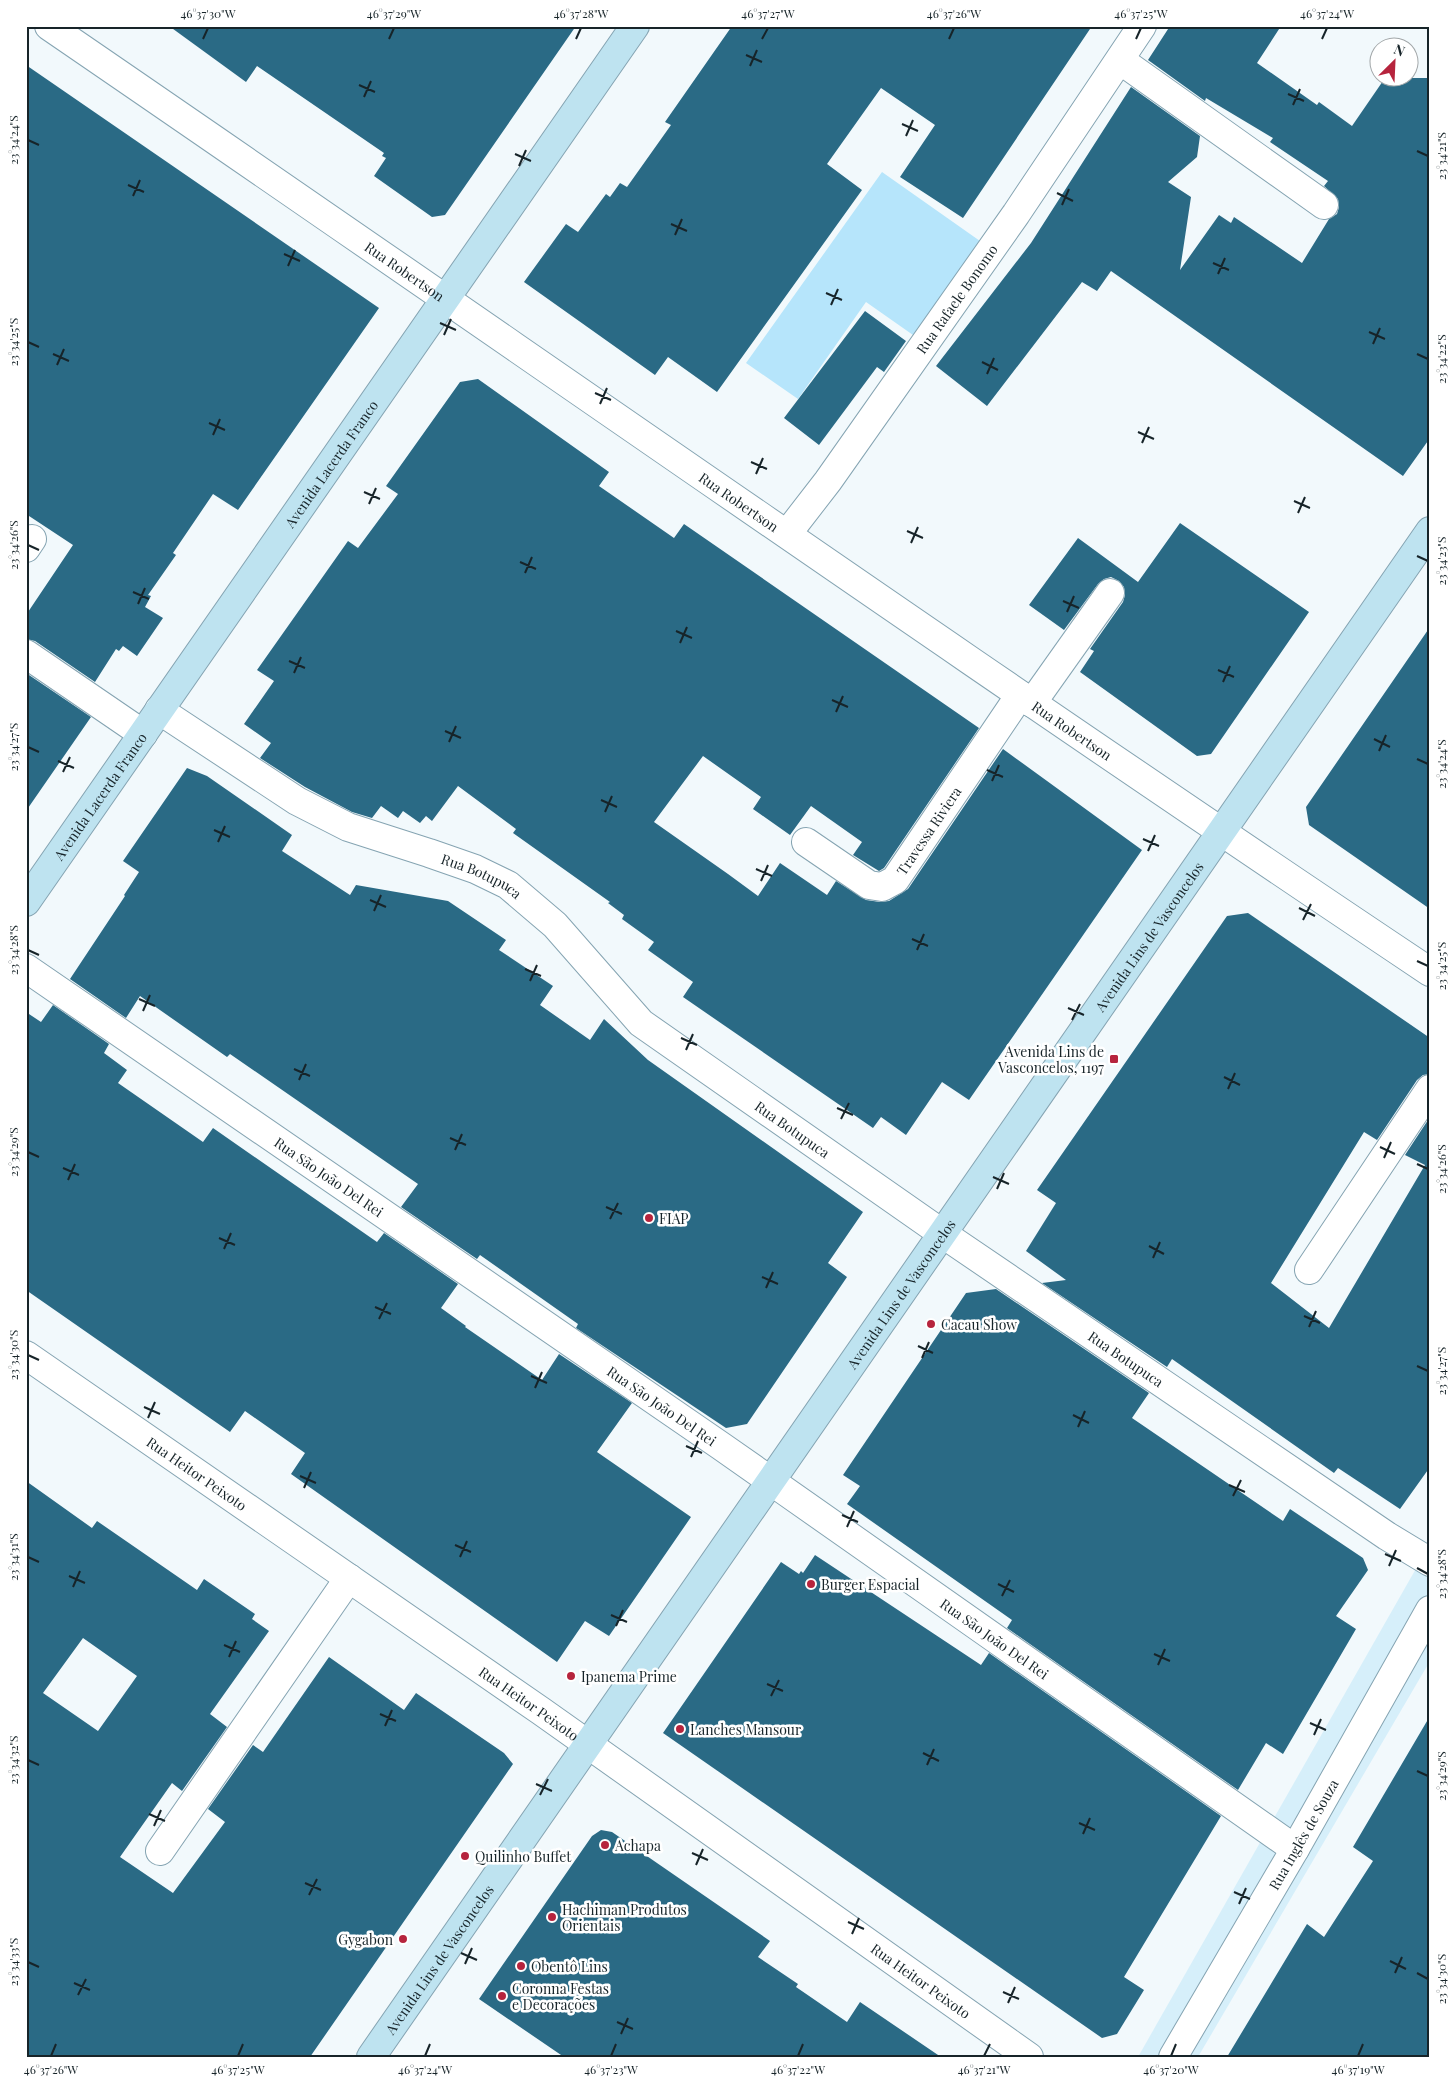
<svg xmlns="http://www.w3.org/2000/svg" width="1456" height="2083" viewBox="0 0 1456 2083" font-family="'Playfair Display',serif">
	<rect width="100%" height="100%" fill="#f2f9fc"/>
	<path fill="#d6effa" d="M 1430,1544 L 1430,1661 L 1198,2057 L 1138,2057 Z"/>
	<path fill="#b6e5fb" d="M 882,172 L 980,241 L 913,335 L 866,302 L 798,399 L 746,363 Z"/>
	<path fill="#2a6a85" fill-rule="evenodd" d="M 169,26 L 576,26 L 445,215 L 432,217 L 374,176 L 386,158 L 382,156 L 384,153 L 257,66 L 246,82 Z
		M 732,26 L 1092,26 L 963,218 L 900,177 L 935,125 L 881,88 L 827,164 L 862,190 L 717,392 L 668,357 L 655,375 L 524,282 L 566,224 L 578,232 L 606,194 L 610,197 L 620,183 L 627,187 L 671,125 L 665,122 Z
		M 1170,26 L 1281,26 L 1257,63 L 1317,105 L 1319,102 L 1352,126 L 1385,78 L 1430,78 L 1430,438 L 1403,476 L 1111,271 L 1097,291 L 1082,282 L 987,406 L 936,366 L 1031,243 L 1131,87 L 1200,136 L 1197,157 L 1168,182 L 1191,197 L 1180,270 L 1219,215 L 1231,223 L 1234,217 L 1302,263 L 1329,219 L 1337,214 L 1339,207 L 1338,199 L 1324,186 L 1328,181 L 1270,142 L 1273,138 L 1206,98 L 1205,101 L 1148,60 Z
		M 26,65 L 379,308 L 238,510 L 213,494 L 173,553 L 176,555 L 148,595 L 151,596 L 145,607 L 163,618 L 137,656 L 123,646 L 119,651 L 116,649 L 95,682 L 35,641 L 26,639 L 26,615 L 73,545 L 26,514 Z
		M 865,311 L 906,341 L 884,372 L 877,367 L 819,445 L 784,418 Z
		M 478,379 L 609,472 L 599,486 L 674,538 L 684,524 L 979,728 L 884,868 L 879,871 L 853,855 L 862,842 L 811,806 L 790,835 L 753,809 L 761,797 L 703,756 L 654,822 L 728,874 L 758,896 L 780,863 L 827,895 L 836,881 L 866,900 L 880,902 L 889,901 L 908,889 L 1003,749 L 1142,850 L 969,1100 L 942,1082 L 906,1135 L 881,1117 L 873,1128 L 683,997 L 693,982 L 648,950 L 654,942 L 622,919 L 624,915 L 608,903 L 610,902 L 513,833 L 516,829 L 458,786 L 432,821 L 426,816 L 420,823 L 403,811 L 398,818 L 381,806 L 372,818 L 352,812 L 305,787 L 260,758 L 271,743 L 244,724 L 274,681 L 257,670 L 348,541 L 358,548 L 398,494 L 386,486 L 460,382 Z
		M 1180,523 L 1309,612 L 1211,754 L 1197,756 L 1080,672 L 1094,651 L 1090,649 L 1123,602 L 1125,595 L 1124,587 L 1119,581 L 1111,577 L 1104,579 L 1098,584 L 1064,630 L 1029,605 L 1078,538 L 1138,582 Z
		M 1430,627 L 1430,909 L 1309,825 L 1306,807 Z
		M 26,673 L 91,717 L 26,811 Z
		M 187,768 L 207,776 L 292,835 L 282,851 L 350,895 L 356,885 L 448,901 L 506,940 L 499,950 L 553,986 L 540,1005 L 590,1040 L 604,1019 L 648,1060 L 863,1212 L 828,1263 L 847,1277 L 747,1424 L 726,1428 L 576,1328 L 578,1324 L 480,1255 L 477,1259 L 401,1207 L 418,1184 L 230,1054 L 227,1057 L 140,996 L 126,1018 L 70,979 L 125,896 L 124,895 L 139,872 L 123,861 Z
		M 1248,913 L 1430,1038 L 1430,1074 L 1423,1075 L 1417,1080 L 1377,1140 L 1364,1132 L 1271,1283 L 1329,1328 L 1425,1165 L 1405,1155 L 1430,1117 L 1430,1467 L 1400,1509 L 1338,1468 L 1334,1473 L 1172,1359 L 1167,1367 L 1042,1283 L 1066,1280 L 1026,1251 L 1056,1203 L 1037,1190 L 1227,916 Z
		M 53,1005 L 109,1044 L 104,1053 L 127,1070 L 118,1083 L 203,1142 L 213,1128 L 377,1242 L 384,1233 L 458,1284 L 441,1308 L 466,1326 L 465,1327 L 542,1380 L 559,1354 L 632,1403 L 597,1452 L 691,1517 L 609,1636 L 585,1621 L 557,1662 L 291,1474 L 305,1453 L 245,1411 L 230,1432 L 26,1290 L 26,1012 L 41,1022 Z
		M 996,1289 L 1149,1393 L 1132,1418 L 1283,1521 L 1290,1509 L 1363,1558 L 1368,1570 L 1336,1616 L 1356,1629 L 1283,1754 L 1266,1743 L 1238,1790 L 1007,1628 L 1012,1620 L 847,1504 L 860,1486 L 843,1475 L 966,1293 Z
		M 26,1481 L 92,1528 L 97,1521 L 197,1590 L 204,1579 L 255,1614 L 252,1619 L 269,1631 L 210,1714 L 227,1727 L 182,1791 L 172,1783 L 120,1857 L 173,1893 L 225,1822 L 208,1809 L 253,1745 L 263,1752 L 329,1657 L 404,1710 L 416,1693 L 504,1753 L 513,1764 L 310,2057 L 26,2057 ZM 83,1638 L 137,1676 L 98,1731 L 43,1693 Z
		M 815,1555 L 981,1665 L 989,1653 L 1221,1816 L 1124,1977 L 1144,1990 L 1117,2034 L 1102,2038 L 663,1733 L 781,1562 L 799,1574 L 801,1571 L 803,1573 Z
		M 1430,1716 L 1430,2057 L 1227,2057 L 1307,1924 L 1324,1937 L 1373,1861 L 1353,1847 Z
		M 601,1830 L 612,1832 L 770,1941 L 758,1957 L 798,1984 L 796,1987 L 847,2022 L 860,2002 L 941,2057 L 564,2057 L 479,1999 L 592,1836 Z"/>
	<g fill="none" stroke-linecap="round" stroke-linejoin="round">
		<defs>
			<g id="street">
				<path id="s1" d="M 49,26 C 509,341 966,662 1430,972"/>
				<path d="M 1120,60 L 1324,205"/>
				<path id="s2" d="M 787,534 L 828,481 L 1016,214 L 1142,26"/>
				<path d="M 26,548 L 32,539"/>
				<path d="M 26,654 L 143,734"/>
				<path d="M 1032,703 L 1110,593"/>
				<path id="s3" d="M 159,710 L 297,801 L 348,827 L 429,853 L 475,869 L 508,885 L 555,925 L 641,1023 L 943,1234 L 1387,1536 L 1430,1562"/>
				<path id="s4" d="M 806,842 L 869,885 L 882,887 L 895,880 L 1020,695"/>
				<path id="s5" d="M 26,968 L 721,1446 L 1295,1849"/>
				<path d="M 1309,1270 L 1430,1089"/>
				<path id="s6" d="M 26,1355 L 541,1711 L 1029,2057"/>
				<path d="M 160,1851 L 349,1578"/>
				<path id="s7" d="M 1173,2057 L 1295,1849 L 1430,1610"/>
			</g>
			<g id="secondary">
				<path id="s8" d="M 26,902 L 635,26"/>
				<path id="s9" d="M 371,2057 L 1430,531"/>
			</g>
		</defs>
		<use href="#street" stroke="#85a4b2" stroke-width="30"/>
		<use href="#secondary" stroke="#85a4b2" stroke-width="30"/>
		<use href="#street" stroke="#fff" stroke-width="28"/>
		<use href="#secondary" stroke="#bee3f0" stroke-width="28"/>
	</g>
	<path fill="none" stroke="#172429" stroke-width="2" d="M 203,39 L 208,28M 389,39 L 394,28M 576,39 L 581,28M 762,39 L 768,28M 949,39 L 954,28M 1136,39 L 1141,28M 1322,39 L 1327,28M 746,55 L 762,62M 750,66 L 757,50M 359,85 L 375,92M 1288,94 L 1304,101M 364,97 L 371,81M 1293,105 L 1300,89M 902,124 L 918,131M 906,136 L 913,120M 28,140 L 39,145M 1417,151 L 1428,156M 515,154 L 531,161M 519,166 L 526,150M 128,185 L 144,192M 1057,193 L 1073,201M 133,196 L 140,180M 1062,205 L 1069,189M 671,224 L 687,231M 675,235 L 682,219M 284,254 L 300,261M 1213,263 L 1229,270M 288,266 L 295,250M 1218,274 L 1225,258M 826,293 L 842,300M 831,305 L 838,289M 440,323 L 456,330M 1369,332 L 1385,339M 444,335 L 451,319M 28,342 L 39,347M 1373,344 L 1380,328M 53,354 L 69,361M 1417,354 L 1428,359M 982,362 L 998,370M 57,365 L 64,349M 987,374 L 994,358M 595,393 L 611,400M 600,404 L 607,388M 209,423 L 225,430M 1138,432 L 1154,439M 213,435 L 220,419M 1142,443 L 1149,427M 751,462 L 767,469M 756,474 L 763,458M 364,492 L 380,499M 1294,501 L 1310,508M 369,504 L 376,488M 1298,513 L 1305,497M 907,531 L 923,538M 911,543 L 918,527M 28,545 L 39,550M 1417,556 L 1428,561M 520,562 L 536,569M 525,573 L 532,557M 133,592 L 149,599M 1063,601 L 1079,608M 138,604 L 145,588M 1067,612 L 1074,596M 676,631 L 692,638M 680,643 L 687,627M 289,661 L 305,668M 1218,670 L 1234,677M 294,673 L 301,657M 1223,682 L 1230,666M 832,700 L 848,707M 836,712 L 843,696M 445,731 L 461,738M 1374,739 L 1390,747M 449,742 L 456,726M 28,747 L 39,752M 1379,751 L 1386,735M 1417,759 L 1428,764M 58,761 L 74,768M 987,770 L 1003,777M 63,772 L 70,757M 992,781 L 999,765M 601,800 L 617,807M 605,812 L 612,796M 214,830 L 230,837M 1143,839 L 1159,846M 218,842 L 225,826M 1148,851 L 1155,835M 756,869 L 772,876M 761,881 L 768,865M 370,900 L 386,907M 1299,908 L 1315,916M 374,911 L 381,895M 1303,920 L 1311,904M 912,939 L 928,946M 28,950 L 39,955M 917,950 L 924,934M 1417,961 L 1428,966M 525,969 L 541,976M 530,981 L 537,965M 139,999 L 155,1006M 1068,1008 L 1084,1015M 143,1011 L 150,995M 1072,1020 L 1080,1004M 681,1038 L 697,1045M 686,1050 L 693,1034M 294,1069 L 310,1076M 1224,1077 L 1240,1085M 299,1080 L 306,1064M 1228,1089 L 1235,1073M 837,1108 L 853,1115M 841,1119 L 849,1103M 450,1138 L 466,1145M 1380,1147 L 1395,1154M 455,1150 L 462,1134M 28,1152 L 39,1157M 1384,1158 L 1391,1142M 1417,1164 L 1428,1169M 63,1168 L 79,1175M 993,1177 L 1009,1184M 68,1180 L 75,1164M 997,1189 L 1004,1173M 606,1207 L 622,1214M 610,1219 L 618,1203M 219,1238 L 235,1245M 1149,1246 L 1164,1254M 224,1249 L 231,1233M 1153,1258 L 1160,1242M 762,1277 L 778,1284M 766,1288 L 773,1272M 375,1307 L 391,1314M 1304,1316 L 1320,1323M 379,1319 L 387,1303M 1309,1327 L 1316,1311M 918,1346 L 933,1353M 28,1355 L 39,1360M 922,1358 L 929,1342M 1417,1366 L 1428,1371M 531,1376 L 547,1383M 535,1388 L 542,1372M 144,1407 L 160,1414M 1073,1415 L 1089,1423M 148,1418 L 155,1402M 1078,1427 L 1085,1411M 686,1446 L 702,1453M 691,1457 L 698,1441M 300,1476 L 316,1483M 1229,1485 L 1245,1492M 304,1488 L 311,1472M 1233,1496 L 1241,1480M 842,1515 L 858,1522M 847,1527 L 854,1511M 455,1545 L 471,1552M 1385,1554 L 1401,1561M 28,1557 L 39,1562M 460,1557 L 467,1541M 1389,1566 L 1396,1550M 1417,1568 L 1428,1574M 69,1576 L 85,1583M 998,1584 L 1014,1592M 73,1587 L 80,1571M 1002,1596 L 1010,1580M 611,1615 L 627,1622M 616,1626 L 623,1610M 224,1645 L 240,1652M 1154,1654 L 1170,1661M 229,1657 L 236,1641M 1158,1665 L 1165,1649M 767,1684 L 783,1691M 771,1696 L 779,1680M 380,1714 L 396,1721M 1310,1723 L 1326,1730M 385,1726 L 392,1710M 1314,1735 L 1321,1719M 923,1753 L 939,1761M 28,1760 L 39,1765M 927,1765 L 934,1749M 1417,1771 L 1428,1776M 536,1784 L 552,1791M 540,1795 L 548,1779M 149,1814 L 165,1821M 1079,1823 L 1095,1830M 154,1826 L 161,1810M 1083,1834 L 1090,1818M 692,1853 L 708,1860M 696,1865 L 703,1849M 305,1883 L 321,1890M 1234,1892 L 1250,1899M 309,1895 L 317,1879M 1239,1904 L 1246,1888M 848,1922 L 864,1929M 852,1934 L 859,1918M 461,1953 L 477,1960M 1390,1961 L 1406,1969M 28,1962 L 39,1967M 465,1964 L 472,1948M 1395,1973 L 1402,1957M 1417,1973 L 1428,1979M 74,1983 L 90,1990M 1003,1992 L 1019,1999M 78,1995 L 86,1979M 1008,2003 L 1015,1987M 617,2022 L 633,2029M 621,2034 L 628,2018M 51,2056 L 56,2044M 238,2056 L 243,2044M 425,2056 L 430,2044M 611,2056 L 616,2044M 798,2056 L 803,2044M 984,2056 L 990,2044M 1171,2056 L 1176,2044M 1358,2056 L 1363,2044"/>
	<g fill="#b6243d" stroke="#fff" stroke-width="2">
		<rect x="1109" y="1054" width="10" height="10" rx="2.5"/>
		<circle cx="649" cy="1218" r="5"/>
		<circle cx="931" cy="1324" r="5"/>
		<circle cx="811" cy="1584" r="5"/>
		<circle cx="571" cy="1676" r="5"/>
		<circle cx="680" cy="1729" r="5"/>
		<circle cx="605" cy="1845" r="5"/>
		<circle cx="465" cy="1856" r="5"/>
		<circle cx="552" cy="1917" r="5"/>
		<circle cx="403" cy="1939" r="5"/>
		<circle cx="521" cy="1966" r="5"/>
		<circle cx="502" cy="1996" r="5"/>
	</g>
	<g text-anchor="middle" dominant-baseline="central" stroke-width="5" stroke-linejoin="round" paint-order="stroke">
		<g font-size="14" fill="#172429" stroke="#fff">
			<text stroke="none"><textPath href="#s1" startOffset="432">Rua Robertson</textPath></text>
			<text stroke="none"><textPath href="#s2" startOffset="290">Rua Rafaele Bonomo</textPath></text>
			<text stroke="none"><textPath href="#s8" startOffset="534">Avenida Lacerda Franco</textPath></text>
			<text stroke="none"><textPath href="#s1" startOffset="838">Rua Robertson</textPath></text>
			<text stroke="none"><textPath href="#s1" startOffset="1242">Rua Robertson</textPath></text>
			<text stroke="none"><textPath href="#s8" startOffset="129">Avenida Lacerda Franco</textPath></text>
			<text stroke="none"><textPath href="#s4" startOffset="164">Travessa Riviera</textPath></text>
			<text stroke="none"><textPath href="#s3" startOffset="365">Rua Botupuca</textPath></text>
			<text stroke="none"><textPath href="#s9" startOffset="1364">Avenida Lins de Vasconcelos</textPath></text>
			<text stroke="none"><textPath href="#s3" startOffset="770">Rua Botupuca</textPath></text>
			<text stroke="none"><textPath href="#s5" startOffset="368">Rua São João Del Rei</textPath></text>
			<text stroke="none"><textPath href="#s9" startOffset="929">Avenida Lins de Vasconcelos</textPath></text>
			<text stroke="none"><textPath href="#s3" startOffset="1175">Rua Botupuca</textPath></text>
			<text stroke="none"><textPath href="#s5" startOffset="772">Rua São João Del Rei</textPath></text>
			<text stroke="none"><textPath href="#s6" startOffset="208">Rua Heitor Peixoto</textPath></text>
			<text stroke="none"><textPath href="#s5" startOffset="1178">Rua São João Del Rei</textPath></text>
			<text stroke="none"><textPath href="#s6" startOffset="612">Rua Heitor Peixoto</textPath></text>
			<text stroke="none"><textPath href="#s7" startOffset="258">Rua Inglês de Souza</textPath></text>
			<text stroke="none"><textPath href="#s9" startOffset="119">Avenida Lins de Vasconcelos</textPath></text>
			<text stroke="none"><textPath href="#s6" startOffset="1092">Rua Heitor Peixoto</textPath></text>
		</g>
		<g font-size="14" fill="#172429" stroke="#fff" text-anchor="start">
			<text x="1104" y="1051" text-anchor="end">Avenida Lins de<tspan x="1104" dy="16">Vasconcelos, 1197</tspan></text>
			<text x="659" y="1218">FIAP</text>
			<text x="941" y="1324">Cacau Show</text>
			<text x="821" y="1584">Burger Espacial</text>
			<text x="581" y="1676">Ipanema Prime</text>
			<text x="690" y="1729">Lanches Mansour</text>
			<text x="615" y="1845">Achapa</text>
			<text x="475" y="1856">Quilinho Buffet</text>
			<text x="562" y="1909">Hachiman Produtos<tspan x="562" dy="16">Orientais</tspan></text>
			<text x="393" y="1939" text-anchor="end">Gygabon</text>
			<text x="531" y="1966">Obentô Lins</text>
			<text x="512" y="1988">Coronna Festas<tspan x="512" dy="16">e Decorações</tspan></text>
		</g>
	</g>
	<rect width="1456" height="2083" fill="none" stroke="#ffffff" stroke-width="55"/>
	<g transform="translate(1394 62) rotate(24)"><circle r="24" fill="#ffffff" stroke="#a2a7a9"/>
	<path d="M0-4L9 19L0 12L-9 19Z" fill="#b6243d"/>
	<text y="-8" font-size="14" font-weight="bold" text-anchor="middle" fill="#172429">N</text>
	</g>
	<rect x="28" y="28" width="1400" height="2028" fill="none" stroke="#172429" stroke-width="2"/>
	<g font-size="12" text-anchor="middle" fill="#172429">
		<text x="208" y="18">46°37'30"W</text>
		<text x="394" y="18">46°37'29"W</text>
		<text x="581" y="18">46°37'28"W</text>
		<text x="768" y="18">46°37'27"W</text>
		<text x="954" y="18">46°37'26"W</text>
		<text x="1141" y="18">46°37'25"W</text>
		<text x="1327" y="18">46°37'24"W</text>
		<text transform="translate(14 140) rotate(-90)" y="4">23°34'24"S</text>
		<text transform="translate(1442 156) rotate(-90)" y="4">23°34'21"S</text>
		<text transform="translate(14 342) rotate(-90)" y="4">23°34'25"S</text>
		<text transform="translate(1442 359) rotate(-90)" y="4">23°34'22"S</text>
		<text transform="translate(14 545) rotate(-90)" y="4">23°34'26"S</text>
		<text transform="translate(1442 561) rotate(-90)" y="4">23°34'23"S</text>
		<text transform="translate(14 747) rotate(-90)" y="4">23°34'27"S</text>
		<text transform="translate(1442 764) rotate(-90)" y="4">23°34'24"S</text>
		<text transform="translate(14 950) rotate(-90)" y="4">23°34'28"S</text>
		<text transform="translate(1442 966) rotate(-90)" y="4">23°34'25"S</text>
		<text transform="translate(14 1152) rotate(-90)" y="4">23°34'29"S</text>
		<text transform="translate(1442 1169) rotate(-90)" y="4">23°34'26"S</text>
		<text transform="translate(14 1355) rotate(-90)" y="4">23°34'30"S</text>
		<text transform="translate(1442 1371) rotate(-90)" y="4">23°34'27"S</text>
		<text transform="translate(14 1557) rotate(-90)" y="4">23°34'31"S</text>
		<text transform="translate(1442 1574) rotate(-90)" y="4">23°34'28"S</text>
		<text transform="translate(14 1760) rotate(-90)" y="4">23°34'32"S</text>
		<text transform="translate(1442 1776) rotate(-90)" y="4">23°34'29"S</text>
		<text transform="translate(14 1962) rotate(-90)" y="4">23°34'33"S</text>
		<text transform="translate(1442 1979) rotate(-90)" y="4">23°34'30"S</text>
		<text x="51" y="2074">46°37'26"W</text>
		<text x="238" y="2074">46°37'25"W</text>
		<text x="425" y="2074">46°37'24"W</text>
		<text x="611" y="2074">46°37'23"W</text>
		<text x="798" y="2074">46°37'22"W</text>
		<text x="984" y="2074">46°37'21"W</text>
		<text x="1171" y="2074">46°37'20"W</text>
		<text x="1358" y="2074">46°37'19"W</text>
	</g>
</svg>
